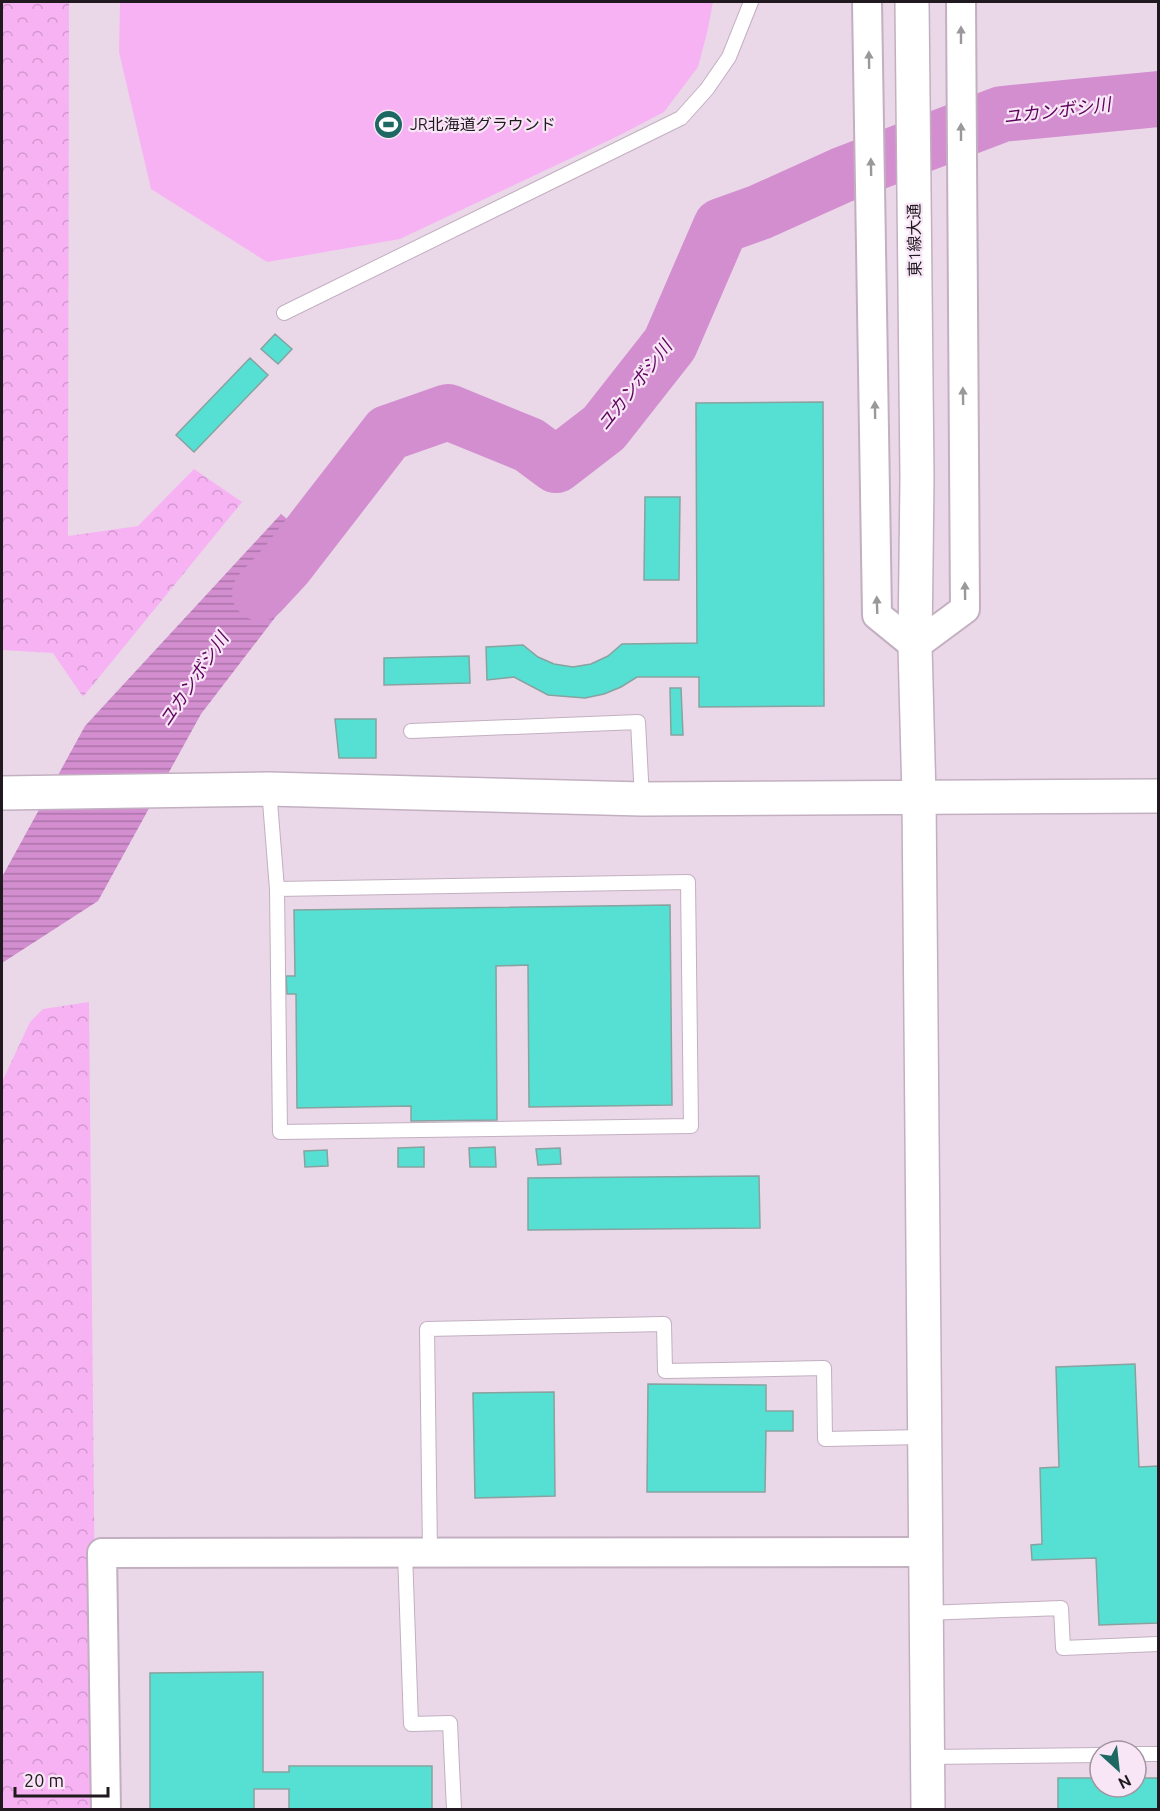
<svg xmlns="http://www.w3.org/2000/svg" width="1160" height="1811" viewBox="0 0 1160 1811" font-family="Ubuntu,'Noto Sans JP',sans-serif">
	<defs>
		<pattern id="forest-crowns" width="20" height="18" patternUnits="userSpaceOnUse" patternTransform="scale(1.5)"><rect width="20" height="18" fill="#f7b2f3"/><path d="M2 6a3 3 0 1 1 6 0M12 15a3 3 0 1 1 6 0" fill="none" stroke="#d398d0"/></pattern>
		<pattern id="water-rules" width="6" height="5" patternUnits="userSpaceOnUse" patternTransform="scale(1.5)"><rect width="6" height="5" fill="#d38ed0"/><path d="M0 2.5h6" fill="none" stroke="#ab73a8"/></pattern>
	</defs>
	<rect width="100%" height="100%" fill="#ead8e9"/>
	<path fill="url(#forest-crowns)" d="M 2,2 L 69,2 L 68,536 L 138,526 L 194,469 L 242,502 L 83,697 L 53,653 L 2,650 Z
		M 89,1002 L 97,1809 L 2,1809 L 2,1082 L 30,1022 L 43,1009 Z"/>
	<path fill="#f7b2f3" d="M 120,2 L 713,2 L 707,33 L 698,67 L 664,112 L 620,135 L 400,239 L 267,262 L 151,189 L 119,52 Z"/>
	<path fill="url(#water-rules)" d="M 281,514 L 326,551 L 201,714 L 98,901 L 2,963 L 2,877 L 85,726 Z"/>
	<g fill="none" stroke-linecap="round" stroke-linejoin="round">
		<path stroke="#d38ed0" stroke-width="56" d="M 260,593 L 286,565 L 388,433 L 448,412 L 529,445 L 556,465 L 604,428 L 670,344 L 721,226 L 760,212 L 842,175 L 1002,114 L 1158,99"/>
	</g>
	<path fill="#56e0d4" stroke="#87a29f" stroke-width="1.5" d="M 275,334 L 292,349 L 278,364 L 261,349 Z
		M 250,358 L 268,375 L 194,452 L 176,435 Z
		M 823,402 L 824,706 L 699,707 L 699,677 L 637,677 L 621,687 L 604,694 L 585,698 L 548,695 L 514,677 L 487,680 L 486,647 L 523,645 L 538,657 L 554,664 L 573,667 L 591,664 L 608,656 L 622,644 L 697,643 L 696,403 Z
		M 645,497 L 680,497 L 679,580 L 644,580 Z
		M 469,656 L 470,683 L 384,685 L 384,658 Z
		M 670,688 L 681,688 L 683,735 L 671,735 Z
		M 335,719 L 376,719 L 376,758 L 339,758 Z
		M 670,905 L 672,1105 L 529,1107 L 528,965 L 496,966 L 497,1120 L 411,1121 L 411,1106 L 297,1108 L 296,994 L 287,994 L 286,976 L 295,976 L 294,910 Z
		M 424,1147 L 424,1167 L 398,1167 L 398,1148 Z
		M 495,1147 L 496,1167 L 470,1167 L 469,1148 Z
		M 560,1148 L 561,1164 L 538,1165 L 536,1149 Z
		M 327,1150 L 328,1166 L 305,1167 L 304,1151 Z
		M 759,1176 L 760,1228 L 528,1230 L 528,1178 Z
		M 1135,1364 L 1139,1467 L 1158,1466 L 1158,1623 L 1099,1625 L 1096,1558 L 1032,1560 L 1031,1545 L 1042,1544 L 1040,1468 L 1059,1467 L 1056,1367 Z
		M 648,1384 L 766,1385 L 766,1411 L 793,1411 L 793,1431 L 766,1431 L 765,1492 L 647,1492 Z
		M 554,1392 L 555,1496 L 475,1498 L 473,1393 Z
		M 263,1672 L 263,1772 L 289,1772 L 289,1766 L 432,1766 L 432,1810 L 289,1810 L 289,1789 L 254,1789 L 254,1810 L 150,1810 L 150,1673 Z
		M 1058,1778 L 1100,1778 L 1100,1787 L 1136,1787 L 1136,1778 L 1158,1778 L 1158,1810 L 1058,1810 Z"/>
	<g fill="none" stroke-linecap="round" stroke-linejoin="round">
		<defs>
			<path id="service" d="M 284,313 L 681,118 L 707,89 L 729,57 L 751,2
				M 411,731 L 638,722 L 642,799
				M 269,789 L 277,889 L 280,1132 L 691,1126 L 688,882 L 277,889
				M 405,1553 L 411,1724 L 450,1723 L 454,1810
				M 430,1553 L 427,1329 L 664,1324 L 665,1371 L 824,1368 L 825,1439 L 923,1437
				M 925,1613 L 1061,1608 L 1063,1648 L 1158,1644
				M 1136,1754 L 1158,1754
				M 927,1757 L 1100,1755"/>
			<path id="minor" d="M 867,2 L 877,615 L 915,646 L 965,609 L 961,2
				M 106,1810 L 102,1553 L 924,1552"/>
			<path id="tertiary" d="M 912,2 L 917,478 L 915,646 L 919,797 L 928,1810
				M 2,793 L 269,789 L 642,799 L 1158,796"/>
		</defs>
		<use href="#service" stroke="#c2b0c1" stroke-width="16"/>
		<use href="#minor" stroke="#c2b0c1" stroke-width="32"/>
		<use href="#tertiary" stroke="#c2b0c1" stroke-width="36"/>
		<use href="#service" stroke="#fff" stroke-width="14"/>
		<use href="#minor" stroke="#fff" stroke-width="28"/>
		<use href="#tertiary" stroke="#fff" stroke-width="33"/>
	</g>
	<defs><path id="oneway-solid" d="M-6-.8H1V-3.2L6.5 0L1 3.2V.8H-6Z" transform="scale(1.5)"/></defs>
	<g fill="#9b989b">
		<use href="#oneway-solid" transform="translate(961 35) rotate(-90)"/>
		<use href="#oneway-solid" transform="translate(869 60) rotate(-91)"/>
		<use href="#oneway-solid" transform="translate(961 132) rotate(-90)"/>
		<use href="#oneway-solid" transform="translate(871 167) rotate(-91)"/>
		<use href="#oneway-solid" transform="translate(963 396) rotate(-91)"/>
		<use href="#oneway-solid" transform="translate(875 410) rotate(-91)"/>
		<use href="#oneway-solid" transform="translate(965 591) rotate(-91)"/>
		<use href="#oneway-solid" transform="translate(877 605) rotate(-92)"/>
	</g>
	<defs>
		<symbol id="stadium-disc" viewBox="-11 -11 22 22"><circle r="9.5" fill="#1d6862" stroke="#f8e5f6"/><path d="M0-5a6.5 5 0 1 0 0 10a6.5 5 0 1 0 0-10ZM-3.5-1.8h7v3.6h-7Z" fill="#fff"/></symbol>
	</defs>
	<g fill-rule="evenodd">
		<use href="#stadium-disc" x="372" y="108" width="33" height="33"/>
	</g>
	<g text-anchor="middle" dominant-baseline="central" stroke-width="4.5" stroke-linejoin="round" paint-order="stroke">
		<g font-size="16" fill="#201a20" stroke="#f8e5f6" text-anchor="start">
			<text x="410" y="124">JR北海道グラウンド</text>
		</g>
		<g font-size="16" fill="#201a20" stroke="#f8e5f6">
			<text transform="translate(914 240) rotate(-91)">東1線大通</text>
		</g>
		<g font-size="18" font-style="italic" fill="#5c045c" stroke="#f8e5f6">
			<text transform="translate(1057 110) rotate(-7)">ユカンボシ川</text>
			<text transform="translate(634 385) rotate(-52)">ユカンボシ川</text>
			<text transform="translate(193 679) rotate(-56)">ユカンボシ川</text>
		</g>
	</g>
	<rect width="1160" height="1811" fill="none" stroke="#201a20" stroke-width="6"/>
	<g transform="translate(1118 1769) rotate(153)"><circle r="28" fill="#f8e5f6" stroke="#a294a0" stroke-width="1.5"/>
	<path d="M0-4.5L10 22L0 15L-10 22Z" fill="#1d6862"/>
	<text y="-9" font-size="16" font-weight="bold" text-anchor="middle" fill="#201a20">N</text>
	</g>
	<path d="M15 1787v9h93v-9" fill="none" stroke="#201a20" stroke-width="3"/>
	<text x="24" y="1787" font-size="18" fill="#201a20" stroke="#f8e5f6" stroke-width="4.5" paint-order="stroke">20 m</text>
</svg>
